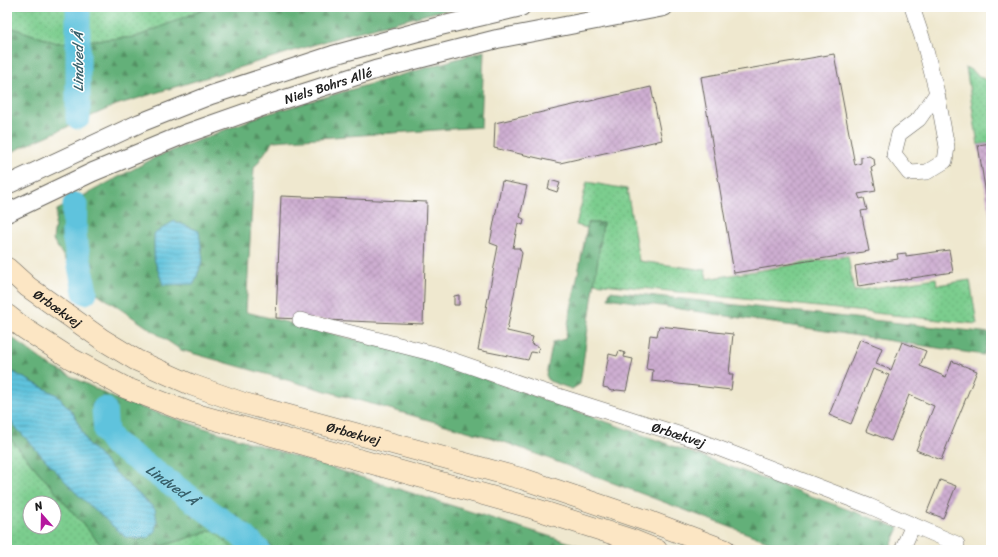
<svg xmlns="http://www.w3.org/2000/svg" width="998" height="557" viewBox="0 0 998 557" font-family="Sriracha,sans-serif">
	<defs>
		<pattern id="grass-dots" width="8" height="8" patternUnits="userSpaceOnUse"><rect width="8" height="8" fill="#7bcd8e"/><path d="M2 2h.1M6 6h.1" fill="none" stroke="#6aaf7a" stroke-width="1.8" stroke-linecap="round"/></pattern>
		<pattern id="forest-firs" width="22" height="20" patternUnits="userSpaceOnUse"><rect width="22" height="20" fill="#64b079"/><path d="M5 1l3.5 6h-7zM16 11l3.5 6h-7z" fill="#528e62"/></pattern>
		<pattern id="water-rules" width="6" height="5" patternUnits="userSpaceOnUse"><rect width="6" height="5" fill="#5fc3dd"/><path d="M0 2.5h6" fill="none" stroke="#52a7bd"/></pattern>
		<pattern id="building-cross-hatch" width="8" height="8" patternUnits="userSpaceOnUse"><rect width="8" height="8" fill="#ceaed1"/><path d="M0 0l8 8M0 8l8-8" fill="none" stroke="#b095b3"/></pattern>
	</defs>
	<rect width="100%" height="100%" fill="#fff"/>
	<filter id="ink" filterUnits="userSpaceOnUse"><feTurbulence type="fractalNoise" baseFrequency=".025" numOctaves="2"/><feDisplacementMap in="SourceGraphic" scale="8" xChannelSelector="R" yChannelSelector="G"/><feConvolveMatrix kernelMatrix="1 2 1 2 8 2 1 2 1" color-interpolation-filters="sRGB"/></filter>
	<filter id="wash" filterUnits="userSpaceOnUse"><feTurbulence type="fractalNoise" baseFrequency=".012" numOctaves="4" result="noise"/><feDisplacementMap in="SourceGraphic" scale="16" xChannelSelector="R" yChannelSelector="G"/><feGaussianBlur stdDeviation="0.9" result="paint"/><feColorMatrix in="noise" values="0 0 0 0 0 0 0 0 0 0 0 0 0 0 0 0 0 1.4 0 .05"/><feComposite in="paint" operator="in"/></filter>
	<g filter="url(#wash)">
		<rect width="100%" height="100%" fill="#efe8cf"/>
		<path fill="url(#grass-dots)" stroke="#4c7455" fill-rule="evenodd" d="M 7,7 L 210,7 L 136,37 L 57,43 L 7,26 Z
			M 966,67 L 991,84 L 991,143 L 978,145 Z
			M 587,182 L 627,189 L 639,261 L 705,270 L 707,279 L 848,256 L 854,291 L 936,278 L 937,285 L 970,280 L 977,324 L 594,283 L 603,223 L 588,223 L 587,228 L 576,225 Z
			M 7,435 L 100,544 L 128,550 L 7,550 ZM 30,503 L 54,503 L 54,527 L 30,527 Z
			M 213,530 L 233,550 L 150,550 Z"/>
		<path fill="url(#forest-firs)" stroke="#40664a" d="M 210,7 L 461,7 L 432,13 L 349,34 L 116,105 L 7,154 L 7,26 L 57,43 L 136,37 Z
			M 484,51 L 481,127 L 273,141 L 254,168 L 246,312 L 414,354 L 538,397 L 899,528 L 889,550 L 791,550 L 499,440 L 181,350 L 79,281 L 53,240 L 57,210 L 156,157 L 260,116 Z
			M 588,223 L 603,223 L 580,384 L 572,389 L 549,381 L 546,375 L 553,342 L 565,339 Z
			M 610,291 L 990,333 L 984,355 L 608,298 Z
			M 7,334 L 49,365 L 118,400 L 198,426 L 593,550 L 233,550 L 213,530 L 150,550 L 128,550 L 100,544 L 7,435 L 7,418 L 76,492 L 125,537 L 155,509 L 121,478 L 88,444 L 73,413 L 57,395 L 7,369 Z"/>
		<path fill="url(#water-rules)" stroke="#3e707c" d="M 174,221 L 199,231 L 203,260 L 194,284 L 163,285 L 154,259 L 154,234 Z
			M 7,369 L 57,395 L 73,413 L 88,444 L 121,478 L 155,509 L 157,521 L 155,531 L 148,538 L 138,539 L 125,537 L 76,493 L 7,418 Z"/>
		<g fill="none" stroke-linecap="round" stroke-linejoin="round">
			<g stroke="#5fc3dd" stroke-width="25">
				<path d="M 78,117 L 78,7"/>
				<path d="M 75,205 L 74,235 L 85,292"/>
				<path id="s1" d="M 104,409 L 106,432 L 114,443 L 243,536 L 258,550"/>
			</g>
		</g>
		<g id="blocks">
			<path fill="url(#building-cross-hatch)" d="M 834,54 L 855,165 L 861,163 L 861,157 L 869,156 L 874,159 L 875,166 L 871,167 L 876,191 L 858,194 L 860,199 L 864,198 L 867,210 L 861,211 L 869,251 L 734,273 L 701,77 Z
				M 651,87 L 662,140 L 560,163 L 494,148 L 495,123 Z
				M 991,143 L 991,219 L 990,219 L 978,145 Z
				M 550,180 L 560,183 L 557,192 L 548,189 Z
				M 502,181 L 527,186 L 520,217 L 524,219 L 523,225 L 518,223 L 513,248 L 519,248 L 522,253 L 507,331 L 533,337 L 531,344 L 539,347 L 537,353 L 531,352 L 528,360 L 478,350 L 498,246 L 490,243 Z
				M 281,196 L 427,202 L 423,324 L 276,318 Z
				M 949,250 L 953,272 L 858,286 L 855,266 L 898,259 L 897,254 L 906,253 L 906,256 Z
				M 459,295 L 459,305 L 454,305 L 454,296 Z
				M 659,326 L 733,334 L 729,374 L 733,374 L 731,390 L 652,381 L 653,370 L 646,369 L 650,335 L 657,336 Z
				M 860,339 L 882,348 L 876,364 L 891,370 L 902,342 L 926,351 L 920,366 L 946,377 L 952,361 L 977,371 L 941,460 L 916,450 L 934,406 L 909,395 L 891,441 L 866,431 L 889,375 L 873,369 L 851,424 L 829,415 Z
				M 619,351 L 625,353 L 624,357 L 633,359 L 626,391 L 617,390 L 613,391 L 609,390 L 608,388 L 603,387 L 609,354 L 617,356 Z
				M 940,480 L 956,486 L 943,518 L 927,512 Z"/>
		</g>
	</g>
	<g filter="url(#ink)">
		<use href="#blocks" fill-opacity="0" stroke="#66635b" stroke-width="1"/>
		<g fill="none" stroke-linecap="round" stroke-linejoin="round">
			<defs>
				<g id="minor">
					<path d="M 912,7 L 924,43 L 937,93 L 947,147 L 945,161 L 927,172 L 909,173 L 894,154 L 899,134 L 919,119 L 937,93"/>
					<path id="s2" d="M 300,320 L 435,354 L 536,389 L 697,440 L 869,506 L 957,544"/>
					<path d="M 902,550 L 913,525"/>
				</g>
				<g id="tertiary">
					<path d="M 7,185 L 140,123 L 211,95 L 333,55 L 436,27 L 521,7"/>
					<path id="s3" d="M 7,213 L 93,172 L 185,134 L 282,100 L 375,70 L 497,39 L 664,7"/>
				</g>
				<g id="secondary">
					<path id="s4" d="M 7,268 L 28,287 L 103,340 L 136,360 L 192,385 L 243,403 L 523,479 L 651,522 L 725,550"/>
					<path d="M 7,315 L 25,329 L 70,358 L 126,388 L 188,412 L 532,508 L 632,540 L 657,550"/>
				</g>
			</defs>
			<use href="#minor" stroke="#66635b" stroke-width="16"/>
			<use href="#tertiary" stroke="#66635b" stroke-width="20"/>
			<use href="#secondary" stroke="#66635b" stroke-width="22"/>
			<use href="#minor" stroke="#fff" stroke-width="15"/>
			<use href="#tertiary" stroke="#fff" stroke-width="18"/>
			<use href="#secondary" stroke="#fce6c4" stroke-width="21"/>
		</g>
	</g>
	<g text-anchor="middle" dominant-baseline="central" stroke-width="3" stroke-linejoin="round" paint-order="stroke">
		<g font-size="13" fill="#1c1c1c" stroke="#fff">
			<text stroke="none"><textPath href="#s3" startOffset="346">Niels Bohrs Allé</textPath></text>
			<text stroke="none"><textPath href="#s4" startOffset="65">Ørbækvej</textPath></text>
			<text stroke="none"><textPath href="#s4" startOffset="389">Ørbækvej</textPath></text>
			<text stroke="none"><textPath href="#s2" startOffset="396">Ørbækvej</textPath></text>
		</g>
		<g font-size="14" font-style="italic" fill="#375f69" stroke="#fff">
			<text transform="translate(78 62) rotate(-90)">Lindved Å</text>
			<text stroke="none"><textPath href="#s1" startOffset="108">Lindved Å</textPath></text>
		</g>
	</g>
	<rect width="998" height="557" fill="none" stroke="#fff" stroke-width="24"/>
	<g transform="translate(42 515) rotate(340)"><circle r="19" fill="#ffffff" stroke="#a4a4a4"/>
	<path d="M0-3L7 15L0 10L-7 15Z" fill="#b5179e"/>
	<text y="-6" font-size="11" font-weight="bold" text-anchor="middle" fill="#1c1c1c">N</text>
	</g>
</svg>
